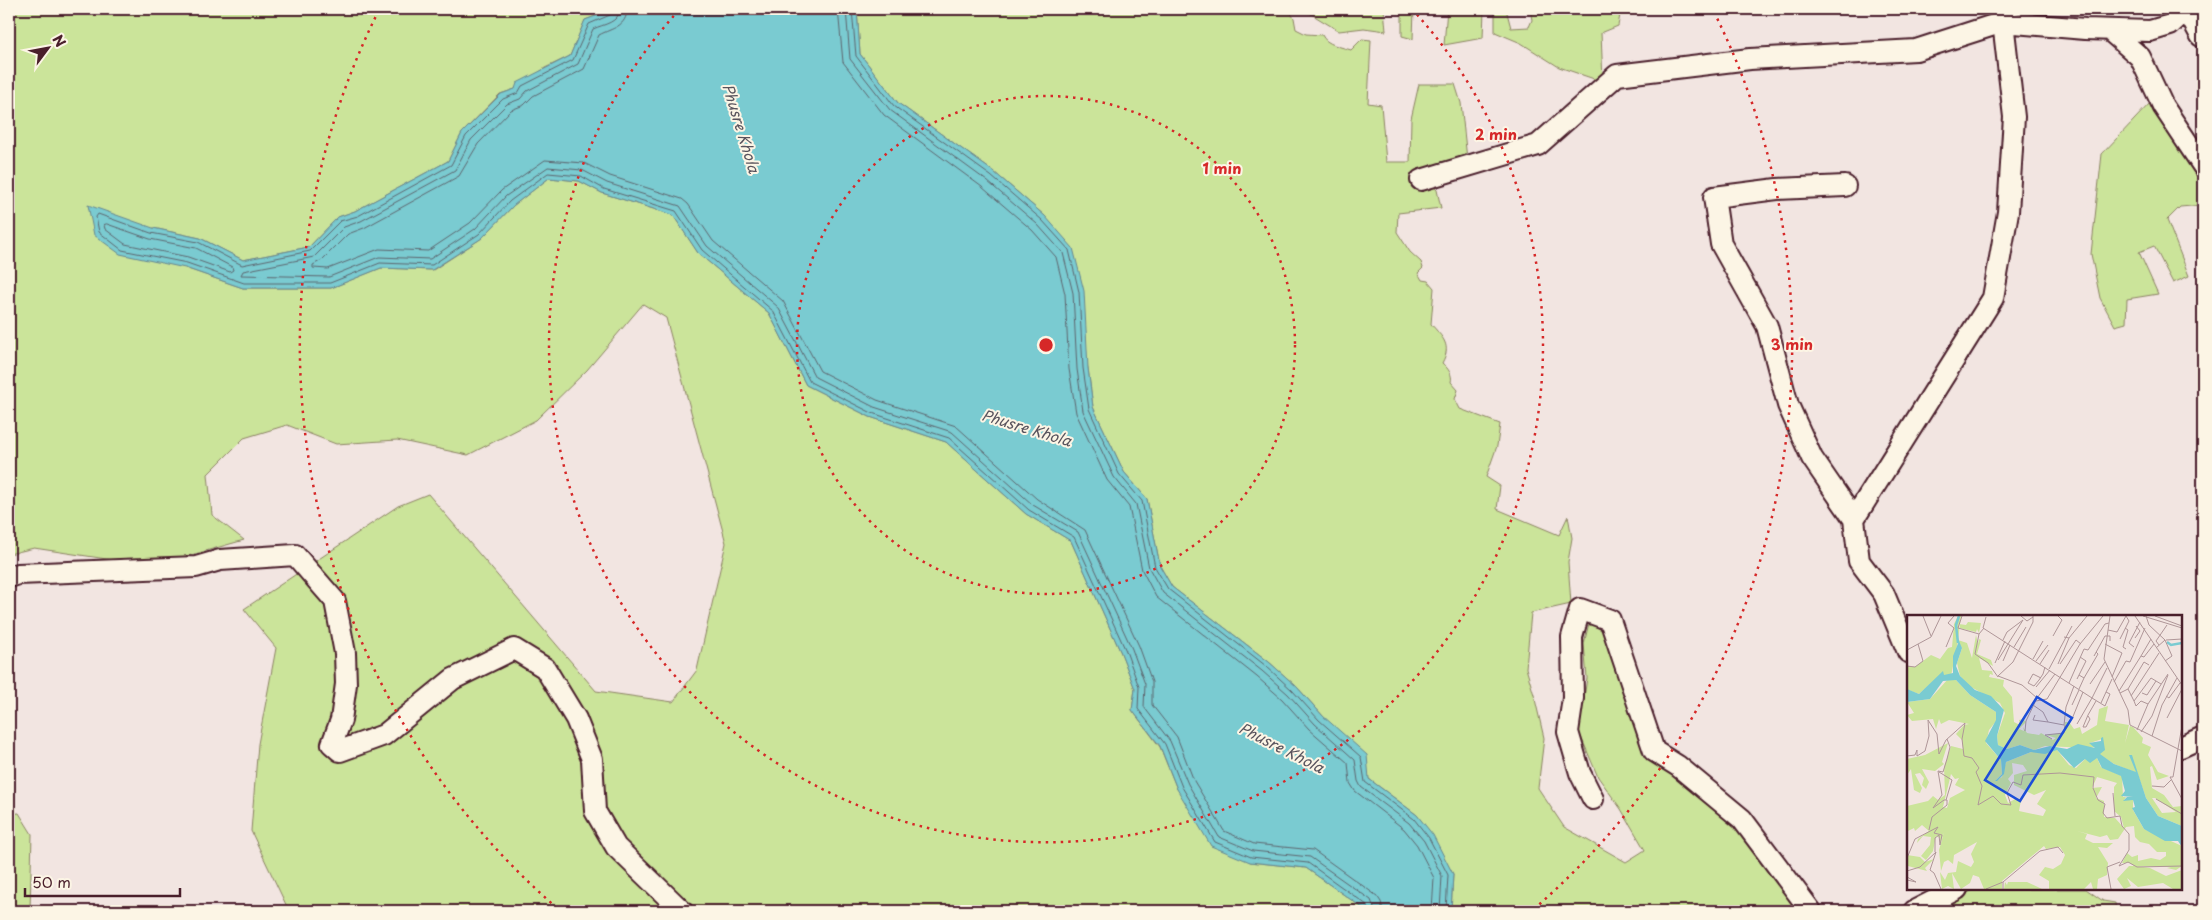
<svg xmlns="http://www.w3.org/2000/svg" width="2212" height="920" viewBox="0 0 2212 920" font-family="'Playpen Sans',sans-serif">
	<rect width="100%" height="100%" fill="#f2e5e1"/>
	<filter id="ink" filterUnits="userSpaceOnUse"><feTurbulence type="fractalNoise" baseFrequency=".02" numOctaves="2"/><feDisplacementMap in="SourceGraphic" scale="10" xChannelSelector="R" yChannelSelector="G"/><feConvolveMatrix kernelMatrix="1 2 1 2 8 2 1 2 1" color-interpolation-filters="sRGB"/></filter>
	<g filter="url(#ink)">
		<path fill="#cbe49a" stroke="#8a8262" d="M 9,9 L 610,9 L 609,11 L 585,20 L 570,56 L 545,68 L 515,89 L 500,94 L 462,133 L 448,161 L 355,211 L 338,217 L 309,247 L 243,260 L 200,238 L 153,228 L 185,268 L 243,288 L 331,288 L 381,268 L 433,270 L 482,238 L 514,205 L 549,178 L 579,181 L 602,193 L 673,215 L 698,253 L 769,313 L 806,385 L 870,417 L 946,442 L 1026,514 L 1071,541 L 1121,653 L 1135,689 L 1132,710 L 1160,747 L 1177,789 L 1250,862 L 1306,868 L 1367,911 L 289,911 L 251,831 L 258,744 L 276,648 L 244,609 L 398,506 L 428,494 L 596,691 L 673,702 L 697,670 L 726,543 L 666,318 L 643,304 L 587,370 L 536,420 L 468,455 L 397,440 L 336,444 L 287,425 L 244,438 L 208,474 L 212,515 L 244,540 L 153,566 L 34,548 L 9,554 Z
			M 857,9 L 1223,9 L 1234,12 L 1255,9 L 1265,15 L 1268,13 L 1268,9 L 1288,9 L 1294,18 L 1296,29 L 1306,34 L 1322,35 C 1326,45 1342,47 1351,50 L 1362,39 L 1371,40 L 1368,103 L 1381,105 L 1386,162 L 1410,162 L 1411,119 L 1419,84 L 1455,84 L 1461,103 L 1467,159 L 1431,183 L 1437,190 L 1441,208 L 1398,213 L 1397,232 L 1410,252 L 1421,262 L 1423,268 L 1418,273 L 1422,280 L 1428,281 L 1434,288 L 1431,324 C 1443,338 1452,345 1442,363 C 1448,368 1453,375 1451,382 L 1458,390 L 1455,399 L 1460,409 L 1500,424 L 1497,446 L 1486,477 L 1500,486 L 1497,509 L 1559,535 L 1568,516 L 1572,538 L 1568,562 L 1571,604 L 1531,613 L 1526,668 L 1534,695 L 1544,738 L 1538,788 L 1564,827 L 1626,862 L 1645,850 L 1621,809 L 1598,777 L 1579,732 L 1587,678 L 1584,644 L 1589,623 L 1610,635 L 1650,753 L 1747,831 L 1807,911 L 1451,911 L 1453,874 L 1417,815 L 1369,779 L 1323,716 L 1296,686 L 1269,662 L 1172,587 L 1160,566 L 1147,499 L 1124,472 L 1093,407 L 1088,368 L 1045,216 L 994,172 L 898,103 L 860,54 Z
			M 1303,9 L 1384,9 L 1386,31 L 1364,28 L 1339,31 Z
			M 1402,9 L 1414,9 L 1413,39 L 1402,36 Z
			M 1447,9 L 1484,9 L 1483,38 L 1444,45 Z
			M 1495,9 L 1506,9 L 1511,28 L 1529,27 L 1532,20 L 1530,9 L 1621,9 L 1618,26 L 1601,33 L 1603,82 L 1559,67 L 1521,43 L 1495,32 Z
			M 2151,102 L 2203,177 L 2203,205 L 2180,207 L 2167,220 L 2189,276 L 2173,283 L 2154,246 L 2139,252 L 2158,294 L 2127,299 L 2126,323 L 2115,326 L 2100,298 L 2091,254 L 2102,154 Z
			M 19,813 L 32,834 L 30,911 L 9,911 L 9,814 Z
			M 1975,889 L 2086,889 L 2103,901 L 2115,903 L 2116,911 L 1934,911 Z"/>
		<path fill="#7acbd1" stroke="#67868f" d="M 610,9 L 857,9 L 860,54 L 898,103 L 994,172 L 1045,216 L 1073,248 L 1084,291 L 1088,368 L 1093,407 L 1124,472 L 1147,499 L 1160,566 L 1172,587 L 1269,662 L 1296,686 L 1323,716 L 1367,755 L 1369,779 L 1417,815 L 1433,835 L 1453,874 L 1451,911 L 1367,911 L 1306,868 L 1250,862 L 1211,846 L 1177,789 L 1160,746 L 1132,710 L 1135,689 L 1121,653 L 1071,541 L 1026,514 L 946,442 L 870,417 L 806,385 L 769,313 L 698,253 L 673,215 L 602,193 L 579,181 L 549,178 L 514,205 L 482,238 L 432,270 L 381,268 L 331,288 L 243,288 L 185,268 L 120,254 L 94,235 L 88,205 L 153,228 L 200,238 L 243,260 L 309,247 L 338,217 L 355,211 L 448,161 L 462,133 L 501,94 L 515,89 L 517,83 L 570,56 L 585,20 L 609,11 Z"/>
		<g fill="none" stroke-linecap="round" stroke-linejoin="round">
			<path stroke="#5d646d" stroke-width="1" d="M 614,9 L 610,15 L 589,24 L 573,60 L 522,86 L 518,93 L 503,99 L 466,136 L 451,165 L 358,216 L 340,221 L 310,251 L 242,265 L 198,242 L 151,233 L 98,214 L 96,217 L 99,232 L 122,250 L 187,263 L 244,283 L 330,283 L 380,263 L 432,265 L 479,234 L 510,201 L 548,173 L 581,176 L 604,189 L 676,211 L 702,250 L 773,311 L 810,382 L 872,413 L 949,438 L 1029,510 L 1074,537 L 1126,651 L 1139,687 L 1138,709 L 1165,744 L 1182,787 L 1215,842 L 1251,857 L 1308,863 L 1367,905 L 1369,911
				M 620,9 C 619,23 604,24 593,29 L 578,64 L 527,91 L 520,99 L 507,104 L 471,140 L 455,170 L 361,221 L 344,227 L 314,257 L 243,271 L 241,275 L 329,277 L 379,257 L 430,259 L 475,229 L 506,196 L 548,167 L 582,170 L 607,183 L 680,206 L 707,246 L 778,307 L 815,377 L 874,407 L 952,432 L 1033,505 L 1078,532 L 1132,649 L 1145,684 L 1144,707 L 1170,741 L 1188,784 L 1219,837 L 1253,851 L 1310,857 L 1371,900 L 1375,911
				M 627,9 C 627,27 612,28 599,35 L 584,69 L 533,96 L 524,105 L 511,110 L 478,144 L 459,176 L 364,228 L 348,234 L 322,260 L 313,265 L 313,268 L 328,269 L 379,249 L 428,251 L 470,223 L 502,190 L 545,160 L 584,163 L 610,176 L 682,199 L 688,204 L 713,241 L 783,301 L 820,371 L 877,400 L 956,426 L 1037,499 L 1085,530 L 1139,646 L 1152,682 L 1152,705 L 1177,737 L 1194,781 L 1224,831 L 1254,844 L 1313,850 L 1377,896 L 1381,902 L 1383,911
				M 838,9 L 843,62 L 884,115 L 982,187 L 1032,230 L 1056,257 L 1065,294 L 1069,369 L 1076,413 L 1107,480 L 1129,507 L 1142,570 L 1156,597 L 1257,677 L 1282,699 L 1309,729 L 1348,763 L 1350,783 L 1355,791 L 1404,829 L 1417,845 L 1434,878 L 1432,911
				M 846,9 L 850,59 L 890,110 L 987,181 L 1037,224 L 1063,253 L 1073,293 L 1077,369 L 1083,411 L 1114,477 L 1136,504 L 1149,568 L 1163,593 L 1262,671 L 1288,694 L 1315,724 L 1355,760 L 1358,781 L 1361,787 L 1409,823 L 1424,841 L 1442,876 L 1440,911
				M 852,9 L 856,56 L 894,106 L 991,176 L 1042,220 L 1069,250 L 1079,292 L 1083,368 L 1089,409 L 1119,474 L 1142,501 L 1155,567 L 1168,589 L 1266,666 L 1292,690 L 1319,720 L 1361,757 L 1365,782 L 1414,819 L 1429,838 L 1448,875 L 1446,911
				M 107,224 L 150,239 L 196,248 L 232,267 L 233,270 L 230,272 L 188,257 L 125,244 L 105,229 L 104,225 Z"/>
			<defs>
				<path id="street" d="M 2187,10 L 2201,36 L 2203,37
					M 2109,30 L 2140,57 L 2163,106 L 2203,166
					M 1421,180 L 1538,145 L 1617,75 L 1750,59 L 1916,50 L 2003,22 L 2085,29 L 2150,31 L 2170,25 L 2187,9
					M 1845,186 L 1777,189 L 1714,197 L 1721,244 L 1767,326 L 1788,405 L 1812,458 L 1854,519
					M 9,577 L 18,574 L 196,567 L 220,560 L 295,555 L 335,601 L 345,653 L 346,684 L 341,720 L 332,744 L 340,751 L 384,735 L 453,679 L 514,649 L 545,668 L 576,719 L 592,759 L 595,811 L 616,847 L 682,911
					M 1908,652 L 1884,594 L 1859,561 L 1854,519 L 1993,298 L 2008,212 L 2014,117 L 2003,22
					M 2181,747 L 2203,737
					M 1593,799 L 1580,773 L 1568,732 L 1573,698 L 1572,637 L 1580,609 L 1610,620 L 1654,751 L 1678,766 L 1742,819 L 1811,911
					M 1914,911 L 1957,889"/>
			</defs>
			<use href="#street" stroke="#4a1f2b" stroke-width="24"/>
			<use href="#street" stroke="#fcf5e5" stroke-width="20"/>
		</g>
	</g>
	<g fill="none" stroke="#d62828" stroke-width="2.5" stroke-dasharray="2.5 5">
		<circle cx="1046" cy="345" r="249"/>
		<path d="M1412 9A497 497 0 1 1 680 9"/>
		<path d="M557 908A746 746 0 0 1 378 12M1714 12A746 746 0 0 1 1535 908"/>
	</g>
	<g text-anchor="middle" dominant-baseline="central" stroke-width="4" stroke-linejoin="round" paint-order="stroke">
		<g font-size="15" font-style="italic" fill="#58535d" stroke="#fcf5e5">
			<text transform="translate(742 128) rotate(73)">Phusre Khola</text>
			<text transform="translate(1027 427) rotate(17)">Phusre Khola</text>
			<text transform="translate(1282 747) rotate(27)">Phusre Khola</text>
		</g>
	</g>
	<g transform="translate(1907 615)">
		<rect width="275" height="275" fill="#f2e5e1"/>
		<path d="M 51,1 L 54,1 L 51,25 L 60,28 L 65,43 L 69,20 L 71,29 L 72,24 L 74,25 L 70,39 L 84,45 L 86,51 L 72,43 L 75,55 L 85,56 L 86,60 L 83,59 L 82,62 L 97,65 L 96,71 L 105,82 L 107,107 L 113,110 L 112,105 L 116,104 L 119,107 L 112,114 L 117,116 L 116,112 L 120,118 L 132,120 L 134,118 L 146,125 L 149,123 L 139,120 L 157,118 L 158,107 L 162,107 L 167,114 L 173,112 L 175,119 L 190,110 L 192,94 L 201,91 L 198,106 L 222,110 L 218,128 L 223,111 L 226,112 L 236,123 L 235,128 L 244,132 L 241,140 L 251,157 L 262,161 L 250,165 L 245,151 L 243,152 L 245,173 L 257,180 L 266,192 L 275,191 L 275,211 L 251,201 L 239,183 L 223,137 L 230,158 L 207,149 L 192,139 L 197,133 L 195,124 L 183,128 L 189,132 L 181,133 L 138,131 L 127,135 L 113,130 L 100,134 L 91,130 L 90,121 L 98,98 L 93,88 L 62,71 L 53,61 L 50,48 L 55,33 L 51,26 L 44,61 L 33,60 L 12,79 L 1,75 L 1,51 L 8,52 L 24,40 L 33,44 L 41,33 L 45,32 L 47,9 ZM 245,183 L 248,183 L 269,197 L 255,198 ZM 61,7 L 74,8 L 72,18 L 70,14 L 69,17 L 52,13 L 52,9 L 59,10 ZM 41,64 L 49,65 L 63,80 L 89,97 L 90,105 L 82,115 L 79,128 L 94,145 L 95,159 L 88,166 L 95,162 L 99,147 L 124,137 L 150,135 L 162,150 L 169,153 L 178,144 L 190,143 L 194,152 L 215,161 L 216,182 L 226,182 L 219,182 L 217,185 L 226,185 L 226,195 L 237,214 L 275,231 L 275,251 L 269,255 L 260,253 L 264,252 L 230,251 L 243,253 L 259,261 L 275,255 L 275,274 L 266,274 L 256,268 L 231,272 L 220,263 L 224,271 L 217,274 L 210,264 L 222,251 L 227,251 L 223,248 L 215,248 L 220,238 L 225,242 L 231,240 L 231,246 L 244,243 L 253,245 L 259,241 L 259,237 L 250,237 L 242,229 L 233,227 L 228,222 L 227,211 L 219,212 L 211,224 L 203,225 L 200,220 L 193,222 L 170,216 L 180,219 L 178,224 L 186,228 L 206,228 L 200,233 L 191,232 L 201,248 L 200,260 L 191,264 L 190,274 L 186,274 L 184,267 L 177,274 L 142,274 L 142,266 L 132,260 L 138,252 L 146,254 L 154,249 L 158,240 L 153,232 L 139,234 L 137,231 L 95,266 L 95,274 L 77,274 L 72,262 L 66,260 L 63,268 L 54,274 L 45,258 L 47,274 L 41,271 L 35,274 L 33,257 L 38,265 L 41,258 L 49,257 L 51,246 L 64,252 L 67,247 L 64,239 L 70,227 L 47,240 L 46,249 L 41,245 L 37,247 L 34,256 L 32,235 L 37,217 L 33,229 L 33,223 L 29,221 L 26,236 L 19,245 L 14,241 L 23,230 L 24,222 L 16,221 L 10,228 L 11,224 L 22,216 L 15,210 L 8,216 L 7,213 L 1,216 L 0,191 L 21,186 L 26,181 L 31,185 L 38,180 L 37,152 L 44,131 L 56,134 L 55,125 L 49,119 L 57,110 L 62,109 L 42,105 L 34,109 L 32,104 L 29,114 L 26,104 L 5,106 L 0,100 L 7,98 L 0,87 L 23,84 ZM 105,148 L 116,150 L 120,156 L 107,160 L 107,170 L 127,180 L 139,175 L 130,189 L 139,195 L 136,201 L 112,196 L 114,185 L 110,183 L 101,188 L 98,180 L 104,168 L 101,164 L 106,158 ZM 44,159 L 48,164 L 52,163 L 48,170 L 58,175 L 43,183 L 40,193 L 36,192 ZM 190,162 L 210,168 L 207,172 L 207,196 L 214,202 L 217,213 L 208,203 L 197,202 L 197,186 L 189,183 L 195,172 L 185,173 ZM 41,128 L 35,147 L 37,149 L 28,156 L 15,154 L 22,167 L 19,174 L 15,170 L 17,163 L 13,158 L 8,159 L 15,173 L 13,178 L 7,175 L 4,154 L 0,160 L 0,144 L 18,140 ZM 0,240 L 13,242 L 18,247 L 27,244 L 18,253 L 20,256 L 1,251 ZM 98,267 L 100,270 L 101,267 L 120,267 L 135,274 L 97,274 Z" fill="#cbe49a" fill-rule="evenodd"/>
		<path d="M 52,26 L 55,33 L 49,51 L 53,61 L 68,75 L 84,81 L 97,95 L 90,121 L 91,130 L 100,134 L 113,130 L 127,135 L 143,131 L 160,134 L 171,129 L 188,133 L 182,128 L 194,126 L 194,123 L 196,122 L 198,135 L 193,139 L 207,149 L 229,157 L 222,140 L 225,140 L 239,183 L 251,201 L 275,211 L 275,232 L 271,226 L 258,226 L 237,214 L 225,193 L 228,192 L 226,185 L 216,186 L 220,182 L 226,182 L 214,181 L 218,176 L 214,161 L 195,153 L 190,143 L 183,148 L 178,144 L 167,153 L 150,135 L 138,139 L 124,137 L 99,147 L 97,159 L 90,166 L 88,166 L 95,159 L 94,145 L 78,126 L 89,105 L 89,97 L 63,80 L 49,65 L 36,66 L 23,84 L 0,87 L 0,74 L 12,79 L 36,56 L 37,60 L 46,58 L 46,41 Z" fill="#7acbd1"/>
		<path fill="none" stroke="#7acbd1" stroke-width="2.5" d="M 260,27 L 264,30 L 275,28M 51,28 L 49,10 L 52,1"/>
		<path fill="none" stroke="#af9698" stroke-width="1" d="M 16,1 L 24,21M 55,1 L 51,13 L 72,19 L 77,13M 114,1 L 120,6 L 126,2M 203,1 L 197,44 L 221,95 L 223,110 L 275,136M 228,1 L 275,70M 236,1 L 275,13M 239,1 L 242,10 L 258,25 L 249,33M 248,1 L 275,11M 79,2 L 76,13 L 185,83 L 200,53M 218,13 L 221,15 L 216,32 L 219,34M 201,15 L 210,17 L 219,1M 72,19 L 68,39 L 81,48 L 91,62M 146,21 L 155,5 L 151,1M 157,22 L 162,23 L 180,1M 228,23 L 233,16 L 229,11M 213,24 L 222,6 L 219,1M 96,25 L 100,17 L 116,5M 258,25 L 265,41 L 258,46M 259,25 L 275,24M 198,29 L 215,38 L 205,62M 252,30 L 249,26 L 260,10M 39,32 L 47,13 L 41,8 L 47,1M 107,32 L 119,12M 227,32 L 222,28 L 233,7M 0,35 L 24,22 L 34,1M 187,41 L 198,21 L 203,21 L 203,26M 234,41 L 244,24M 126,44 L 136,26M 91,45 L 116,5M 96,46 L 103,30M 129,46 L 141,30M 88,48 L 98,26M 133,49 L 142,35M 151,49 L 162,23M 153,49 L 169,25 L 174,29M 0,51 L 8,52 L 16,46 L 11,29M 142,54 L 165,11M 172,60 L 179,46 L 173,42M 134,63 L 126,59 L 121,68 L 127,71 L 132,65 L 136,59 L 138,52M 177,63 L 191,39 L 189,37M 170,64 L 172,60 L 177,63 L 172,74M 207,67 L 219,46 L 223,47 L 238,13M 162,68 L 177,34 L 181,35 L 198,9 L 202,8M 183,69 L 198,47M 129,72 L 143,55M 221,74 L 237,47 L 242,50M 212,76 L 234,41 L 237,42 L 247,29M 213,78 L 221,74 L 227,86 L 244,63 L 254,69M 235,78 L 240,80 L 249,66M 224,81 L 252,38M 259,81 L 262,83 L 273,68M 130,83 L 148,59M 129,86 L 140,84 L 173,29 L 196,1M 227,86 L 229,91 L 234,86 L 241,89M 194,88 L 205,64M 241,89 L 261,59M 126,90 L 136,97 L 141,107 L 157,110 L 159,92 L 167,71M 165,90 L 172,75M 128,100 L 126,105 L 141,107M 181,101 L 183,104 L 179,112 L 176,112 L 181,100 L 189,86M 260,103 L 275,74M 165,104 L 176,77M 170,109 L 185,83 L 198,91 L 203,79 L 199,77M 275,111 L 266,162 L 263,162 L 275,184M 230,115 L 241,89M 118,116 L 119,106 L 130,83 L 115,70 L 91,61 L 106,47 L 126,7 L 126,1M 234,117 L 245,101 L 261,60M 245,121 L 255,90 L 270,63M 145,124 L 138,120 L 157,118 L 158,110M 0,141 L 8,140 L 10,135 L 10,141 L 18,136 L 22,121 L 21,105 L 30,119 L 32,139 L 39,125 L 58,108 L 55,124 L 57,141 L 65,143 L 72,153 L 69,157 L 75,171 L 71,190 L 86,181 L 94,189 L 104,190 L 100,178 L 106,167 L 114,170 L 116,160 L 153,158 L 187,162 L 186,173 L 191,185 L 198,189 L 196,198 L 200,203 L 213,201 L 215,211 L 222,219 L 222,235 L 212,251 L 221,247 L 230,252 L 275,251M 32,157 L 45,165 L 39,185M 245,171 L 257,172 L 264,165M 206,178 L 208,201M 249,184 L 275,199M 22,215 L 25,202 L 40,190 L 40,185 L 37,185 L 26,193 L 35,180 L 31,156 L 36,157 L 40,144 L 43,132 L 40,124M 0,243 L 8,224 L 31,212 L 27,218 L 35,220 L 33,230 L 32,220 L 28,223 L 28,237M 0,256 L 13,252 L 29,237 L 23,255 L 27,258 L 34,274M 0,262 L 9,267 L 0,265M 96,267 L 133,236 L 151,232 L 156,238M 79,274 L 96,267 L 96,274M 204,274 L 200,252 L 213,247"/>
		<path fill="#1d4ed8" fill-opacity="0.15" stroke="#1d4ed8" stroke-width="2.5" d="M 130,82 L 165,103 L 113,186 L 78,165 Z"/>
		<rect width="275" height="275" fill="none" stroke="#4a1f2b" stroke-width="2.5"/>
	</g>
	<circle cx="1046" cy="345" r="8" fill="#d62828" stroke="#fcf5e5" stroke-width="2.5"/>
	<g font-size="15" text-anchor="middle" font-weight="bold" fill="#d62828" stroke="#fcf5e5" stroke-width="4" stroke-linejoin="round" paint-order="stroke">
		<text x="1496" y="140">2 min</text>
		<text x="1222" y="174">1 min</text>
		<text x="1792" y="350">3 min</text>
	</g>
	<rect width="2212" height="920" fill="none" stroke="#fcf5e5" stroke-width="30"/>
	<rect x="15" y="15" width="2182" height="890" fill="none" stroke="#4a1f2b" stroke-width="2" filter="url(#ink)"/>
	<g transform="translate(48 48) rotate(58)" stroke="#fcf5e5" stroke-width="4" paint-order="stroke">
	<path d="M0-4L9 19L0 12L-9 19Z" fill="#4a1f2b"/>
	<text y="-8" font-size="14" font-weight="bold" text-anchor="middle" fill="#4a1f2b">N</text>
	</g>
	<path d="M25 888v8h155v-8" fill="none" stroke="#4a1f2b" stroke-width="2.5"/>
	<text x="32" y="888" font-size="15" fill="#4a1f2b" stroke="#fcf5e5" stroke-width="4" paint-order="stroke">50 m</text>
</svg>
